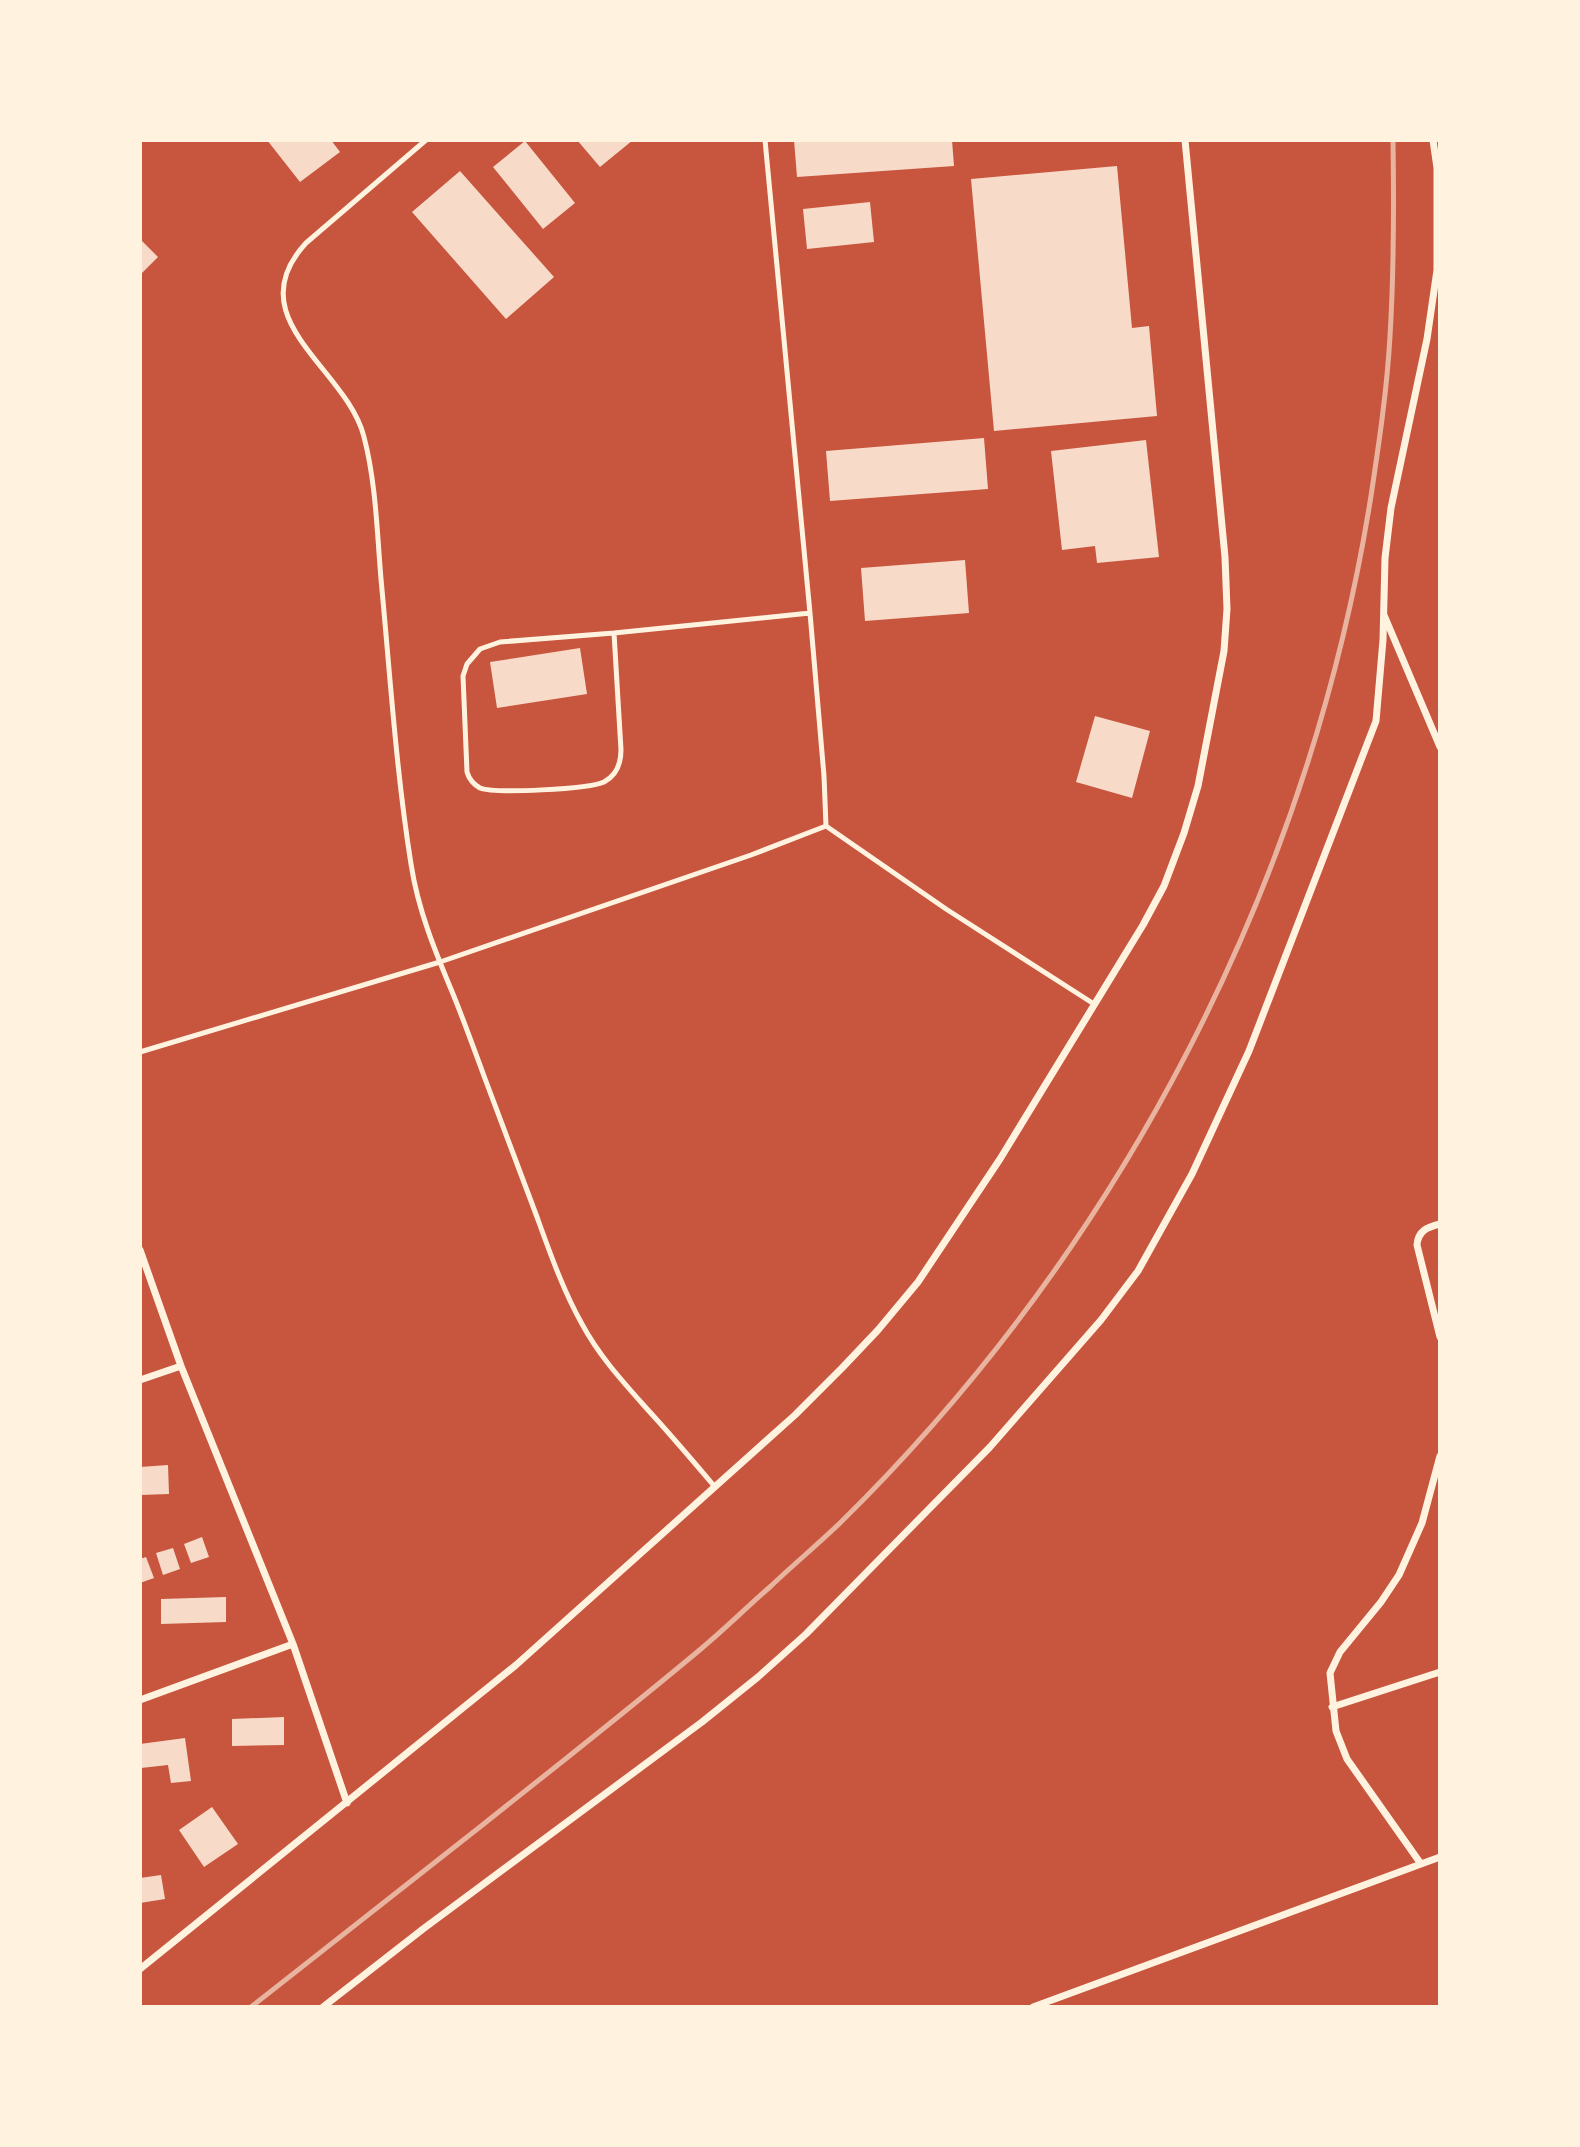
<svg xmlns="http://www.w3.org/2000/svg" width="1580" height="2147" viewBox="0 0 1580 2147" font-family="Barlow,sans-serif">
	<rect width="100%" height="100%" fill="#c8553d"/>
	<path fill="#f7dbc8" d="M 267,140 L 331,140 L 340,152 L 300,182 Z
		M 577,140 L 633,140 L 600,167 Z
		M 794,140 L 952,140 L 954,166 L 797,177 Z
		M 525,141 L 575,203 L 543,229 L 493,167 Z
		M 1117,166 L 1132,328 L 1149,326 L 1157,416 L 994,431 L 971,179 Z
		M 460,171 L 554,277 L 506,319 L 412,212 Z
		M 870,202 L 874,242 L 807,249 L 803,209 Z
		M 140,239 L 158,257 L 140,275 Z
		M 984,438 L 988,489 L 830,501 L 826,451 Z
		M 1146,440 L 1159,557 L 1097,563 L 1095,546 L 1062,550 L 1051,451 Z
		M 965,560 L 969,613 L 865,621 L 861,568 Z
		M 580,648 L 587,694 L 497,708 L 490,662 Z
		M 1095,716 L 1150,731 L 1132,798 L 1076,782 Z
		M 168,1465 L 169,1494 L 140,1495 L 140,1467 Z
		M 202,1537 L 209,1557 L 191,1563 L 184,1544 Z
		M 173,1548 L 180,1569 L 163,1575 L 156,1553 Z
		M 146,1557 L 154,1578 L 140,1583 L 140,1559 Z
		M 226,1597 L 226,1622 L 161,1624 L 161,1599 Z
		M 284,1717 L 284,1745 L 232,1746 L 232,1719 Z
		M 185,1738 L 191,1781 L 171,1783 L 168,1765 L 141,1768 L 140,1744 Z
		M 212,1807 L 238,1844 L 204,1867 L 179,1830 Z
		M 161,1875 L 165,1899 L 140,1903 L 140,1878 Z"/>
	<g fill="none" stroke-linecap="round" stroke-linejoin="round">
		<path stroke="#fff3e0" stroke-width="5" d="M 426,140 L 306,243 C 236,319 347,368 364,437 C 376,483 377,532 381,579 C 390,674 396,770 411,864 C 418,910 435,951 453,994 C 464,1021 474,1049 484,1076 C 502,1123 519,1170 537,1217 C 550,1253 563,1290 582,1324 C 599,1356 624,1383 648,1410 C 671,1435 693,1461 715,1487
			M 765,140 L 810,613 L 824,776 L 826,826
			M 614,633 L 621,750 C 621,764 617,775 604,782 C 589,789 495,794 480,788 C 473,784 469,779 467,772 L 463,676 L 467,664 L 480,649 L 500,642 L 614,633 L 810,613
			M 826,826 L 946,909 L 1094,1004
			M 140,1052 L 440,962 L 751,855 L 826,826"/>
		<path stroke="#fff3e0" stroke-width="7" d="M 1384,615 L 1440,747
			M 1440,1224 C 1427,1227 1418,1231 1417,1245 L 1440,1337
			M 140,1250 L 181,1366 L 293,1644 L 347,1803
			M 140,1380 L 181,1366
			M 140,1700 L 293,1644
			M 1332,1707 L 1440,1672
			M 1421,1864 L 1347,1759 L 1336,1731 L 1330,1673 L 1340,1652 L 1381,1602 L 1399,1575 L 1422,1523 L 1440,1456
			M 140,1969 L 516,1665 L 795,1415 L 842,1368 L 878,1330 L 918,1282 L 1000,1159 L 1143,925 L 1164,886 L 1184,833 L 1198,786 L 1224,651 L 1227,609 L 1225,557 L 1185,140
			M 323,2007 L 423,1929 L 702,1722 L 758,1677 L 806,1634 L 990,1447 L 1101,1320 L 1138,1271 L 1192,1174 L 1249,1051 L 1376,721 L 1383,640 L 1385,558 L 1391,508 L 1427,339 L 1437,270 L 1437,168 L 1433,140
			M 1033,2007 L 1440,1857"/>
		<path stroke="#e9b49f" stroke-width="5" d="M 251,2007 C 357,1923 463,1841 568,1757 C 613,1721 658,1685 702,1648 C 726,1628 748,1606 771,1586 C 793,1565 817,1545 839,1524 C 1120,1248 1309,885 1371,496 C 1379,443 1387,390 1390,336 C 1394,271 1394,205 1393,140"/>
	</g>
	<rect width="1580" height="2147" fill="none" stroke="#fff3e0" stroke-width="284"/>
</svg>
